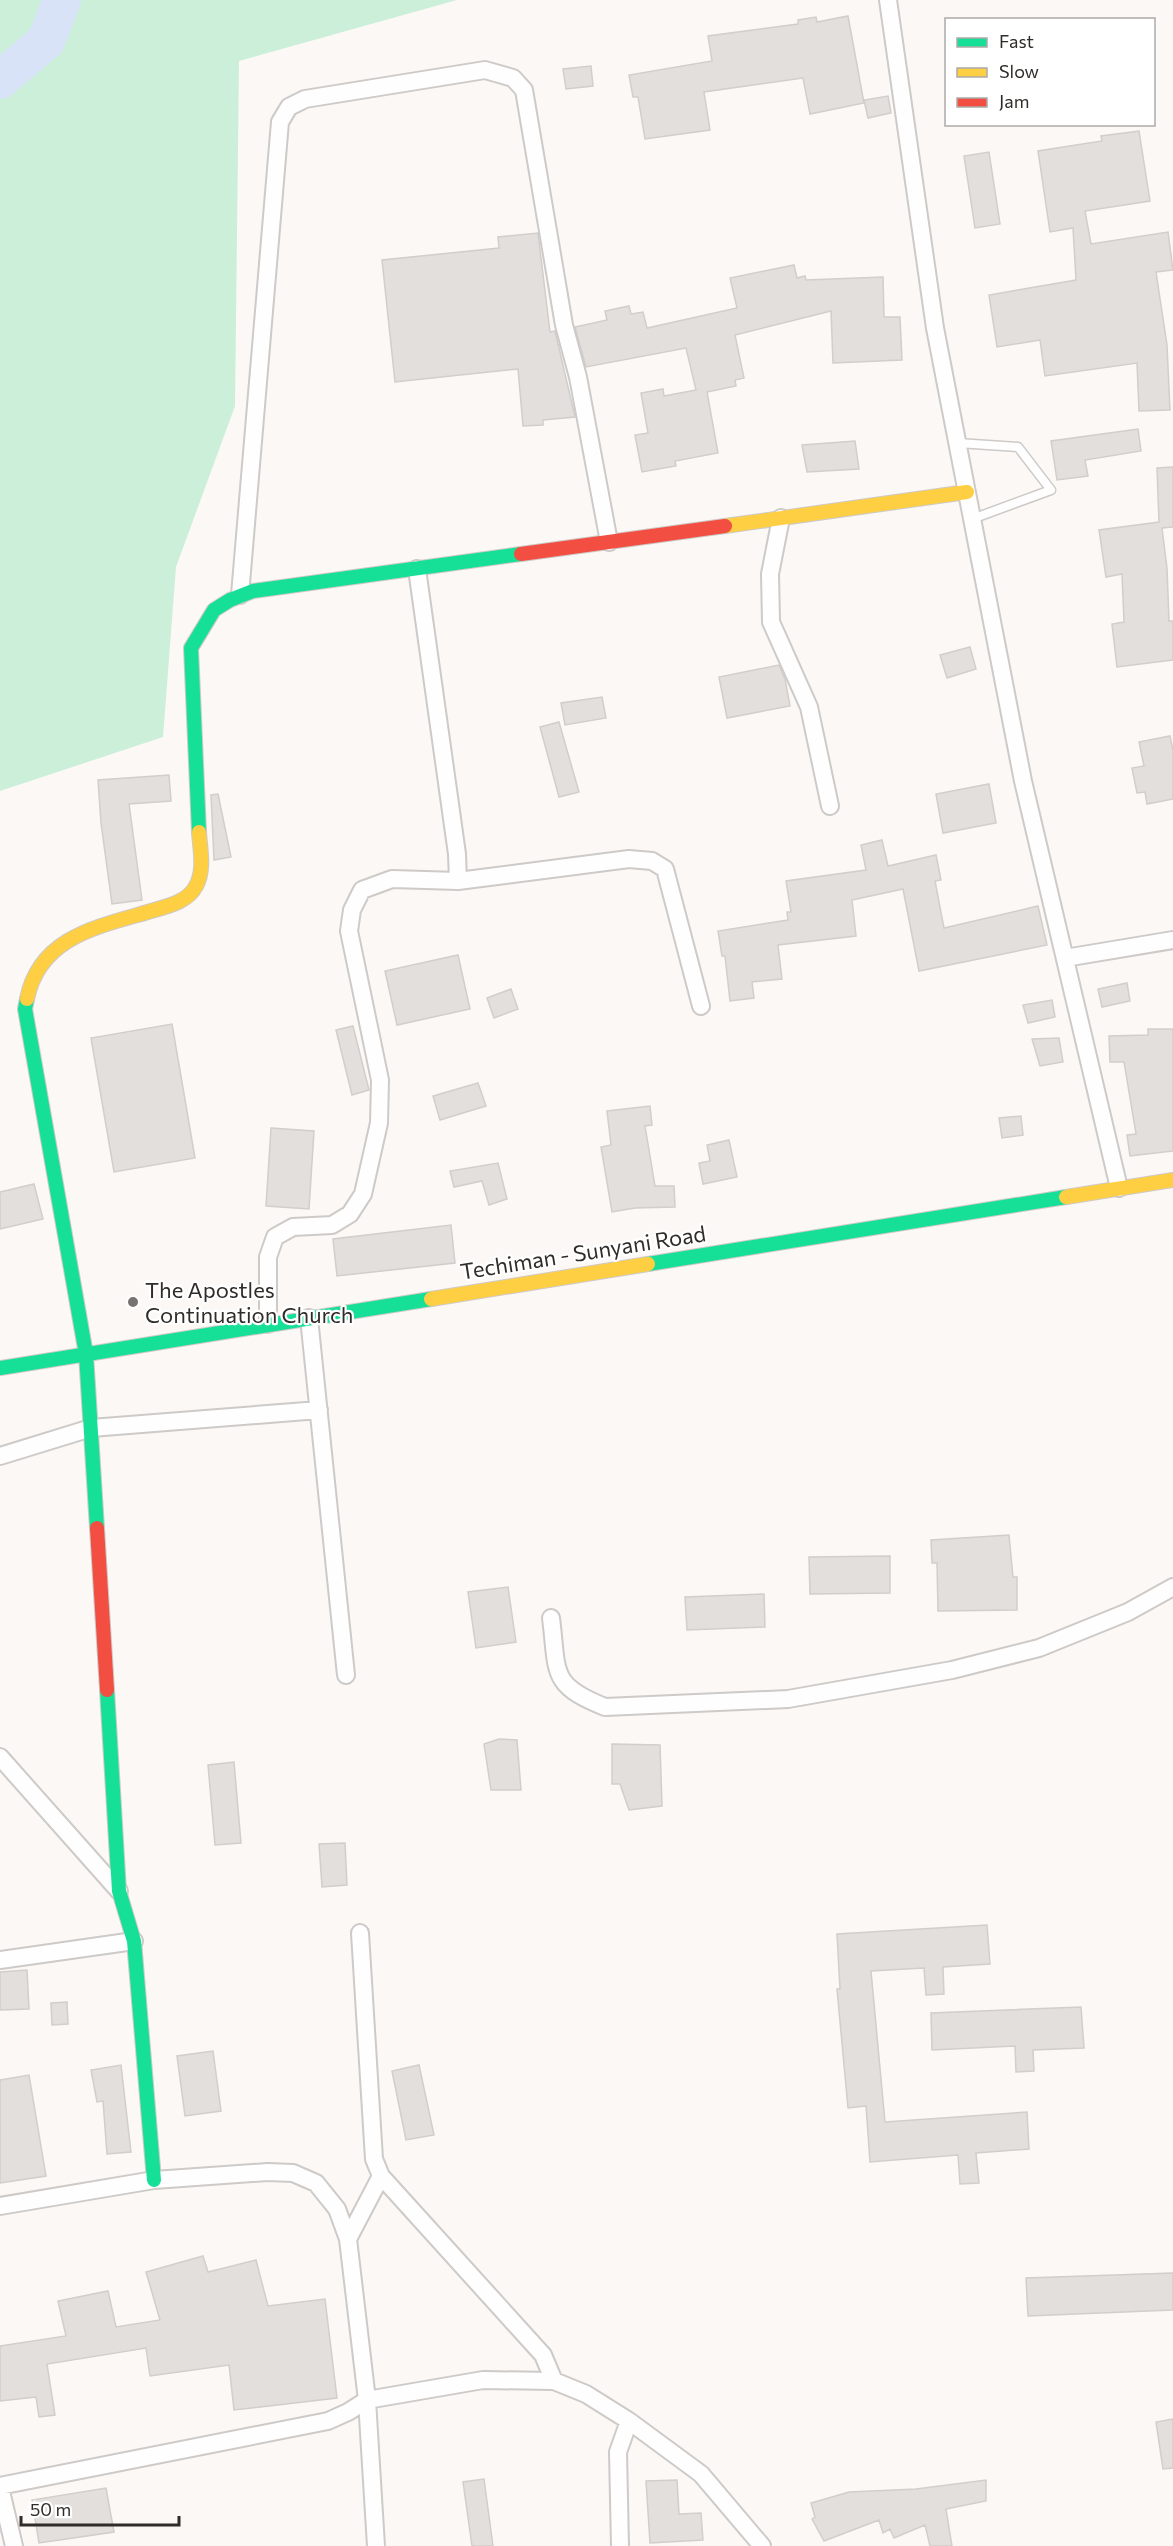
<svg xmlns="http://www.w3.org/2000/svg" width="1173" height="2546" viewBox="0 0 1173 2546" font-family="Commissioner,sans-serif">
	<rect width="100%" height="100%" fill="#fcf8f5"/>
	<path fill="#cbefd8" d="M 0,0 L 457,0 L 239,61 L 235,406 L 176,567 L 163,737 L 0,791 Z"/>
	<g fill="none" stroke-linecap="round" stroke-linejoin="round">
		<path stroke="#d8e3f8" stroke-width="38" d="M 0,80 L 46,41 L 62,0"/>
	</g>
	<path fill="#e2dfdc" stroke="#d1cecb" stroke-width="1.5" d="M 848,16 L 864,103 L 810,114 L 803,78 L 704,92 L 710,130 L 645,139 L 638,97 L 633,97 L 629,75 L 712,61 L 708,36 L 798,24 L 798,20 L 816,17 L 817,22 Z
		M 591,66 L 593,86 L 566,89 L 563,69 Z
		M 888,96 L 891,113 L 868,118 L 864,100 Z
		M 1139,131 L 1150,201 L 1085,211 L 1091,244 L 1168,232 L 1173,270 L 1156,272 L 1167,345 L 1170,410 L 1139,411 L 1137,363 L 1045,376 L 1040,340 L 997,347 L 989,295 L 1076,280 L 1073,228 L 1050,232 L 1038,151 L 1102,141 L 1101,136 Z
		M 989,152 L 1000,224 L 975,228 L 964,156 Z
		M 538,233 L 550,332 L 555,331 L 575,417 L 543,420 L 543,425 L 523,426 L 518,369 L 395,382 L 382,260 L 499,248 L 498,237 Z
		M 794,265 L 797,278 L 805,276 L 806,280 L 883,277 L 884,317 L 900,317 L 902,360 L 833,363 L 831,311 L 735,335 L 744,378 L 735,380 L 736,386 L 707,392 L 718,453 L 675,461 L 676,466 L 642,472 L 635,435 L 648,433 L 641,393 L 663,389 L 664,396 L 696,390 L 686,348 L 586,367 L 575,327 L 607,320 L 605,311 L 629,306 L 631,314 L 643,312 L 647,328 L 737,308 L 730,278 Z
		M 1138,429 L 1141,451 L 1085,460 L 1088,476 L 1057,480 L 1051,441 Z
		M 855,441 L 859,469 L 807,472 L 802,445 Z
		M 1173,467 L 1173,527 L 1162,528 L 1167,568 L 1169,621 L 1173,621 L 1173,660 L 1117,667 L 1112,624 L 1124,622 L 1122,574 L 1106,577 L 1099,530 L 1159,522 L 1157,468 Z
		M 970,647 L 976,669 L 947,678 L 940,655 Z
		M 779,665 L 785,679 L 790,706 L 727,718 L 719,677 Z
		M 602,697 L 606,718 L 565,725 L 561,703 Z
		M 559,722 L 579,792 L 559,797 L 540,727 Z
		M 1170,736 L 1173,750 L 1173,799 L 1147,804 L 1145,792 L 1137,793 L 1132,768 L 1144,766 L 1139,742 Z
		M 169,775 L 171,801 L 129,804 L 142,900 L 112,904 L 101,823 L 98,780 Z
		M 989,784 L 996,823 L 943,833 L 936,794 Z
		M 218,794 L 231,857 L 214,860 L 211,795 Z
		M 882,840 L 888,866 L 936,855 L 941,880 L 935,881 L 944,928 L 1038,906 L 1047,945 L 919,971 L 903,889 L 852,900 L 856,936 L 778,945 L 782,979 L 752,982 L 754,998 L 730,1001 L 725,956 L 722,956 L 718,931 L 788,920 L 787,912 L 791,912 L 786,881 L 866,870 L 861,845 Z
		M 458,955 L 470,1009 L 397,1025 L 385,971 Z
		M 1127,983 L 1130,1001 L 1102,1007 L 1098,989 Z
		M 511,989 L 518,1009 L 494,1018 L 487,998 Z
		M 1052,1000 L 1055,1017 L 1028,1023 L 1023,1005 Z
		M 172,1024 L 195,1158 L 114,1172 L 91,1038 Z
		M 353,1026 L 369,1090 L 352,1095 L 336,1030 Z
		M 1148,1029 L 1173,1029 L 1173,1151 L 1130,1156 L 1127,1135 L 1136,1134 L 1124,1062 L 1110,1062 L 1109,1036 L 1148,1035 Z
		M 1059,1038 L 1063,1062 L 1040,1066 L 1032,1039 Z
		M 478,1083 L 486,1106 L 440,1120 L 433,1096 Z
		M 650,1106 L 652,1125 L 645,1126 L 655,1186 L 674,1186 L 675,1207 L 635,1208 L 612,1212 L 601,1147 L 611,1145 L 607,1111 Z
		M 1021,1116 L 1023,1135 L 1002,1138 L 999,1118 Z
		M 271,1128 L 314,1131 L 309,1209 L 266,1206 Z
		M 729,1140 L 737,1177 L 703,1184 L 699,1163 L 710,1161 L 707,1145 Z
		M 498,1163 L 507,1199 L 489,1205 L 482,1181 L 454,1187 L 450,1171 Z
		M 34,1184 L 43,1219 L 0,1229 L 0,1192 Z
		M 451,1225 L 455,1263 L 337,1276 L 333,1239 Z
		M 1009,1535 L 1013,1577 L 1017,1577 L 1017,1610 L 938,1611 L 937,1563 L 932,1563 L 931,1540 Z
		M 890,1556 L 890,1593 L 810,1594 L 809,1557 Z
		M 508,1587 L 516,1642 L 476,1648 L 468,1592 Z
		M 764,1594 L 765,1627 L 687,1630 L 685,1597 Z
		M 499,1739 L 517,1740 L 521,1790 L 491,1790 L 484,1744 Z
		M 612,1744 L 660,1745 L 662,1806 L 629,1810 L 620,1784 L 612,1784 Z
		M 234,1762 L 241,1843 L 215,1845 L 208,1765 Z
		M 345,1843 L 347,1885 L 322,1887 L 319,1844 Z
		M 987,1925 L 990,1964 L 943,1967 L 944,1994 L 926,1995 L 924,1968 L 871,1971 L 885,2122 L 1027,2112 L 1029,2149 L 976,2153 L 979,2183 L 960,2184 L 958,2155 L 870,2162 L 866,2106 L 848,2108 L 837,1989 L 840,1989 L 837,1934 Z
		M 27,1970 L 29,2009 L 0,2010 L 0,1972 Z
		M 67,2002 L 68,2024 L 52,2025 L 51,2003 Z
		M 1081,2007 L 1084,2048 L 1033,2050 L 1034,2071 L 1016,2072 L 1015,2046 L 932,2050 L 931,2013 Z
		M 213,2051 L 221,2111 L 185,2116 L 177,2056 Z
		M 121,2065 L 131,2152 L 107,2154 L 103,2101 L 97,2102 L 91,2070 Z
		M 419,2065 L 434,2135 L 406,2140 L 392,2071 Z
		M 29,2075 L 46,2176 L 0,2183 L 0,2080 Z
		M 203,2256 L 208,2272 L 256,2260 L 268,2306 L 325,2299 L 337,2398 L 234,2410 L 229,2365 L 150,2376 L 146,2348 L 47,2364 L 55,2415 L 39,2417 L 36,2397 L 0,2401 L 0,2346 L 66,2336 L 58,2301 L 108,2291 L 116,2327 L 160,2320 L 146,2272 Z
		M 1173,2273 L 1173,2310 L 1028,2316 L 1026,2278 Z
		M 1173,2419 L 1173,2468 L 1163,2469 L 1156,2422 Z
		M 484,2479 L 493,2546 L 472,2546 L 463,2482 Z
		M 677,2480 L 679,2514 L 701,2513 L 703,2540 L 650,2543 L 646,2481 Z
		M 986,2480 L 986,2501 L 946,2509 L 952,2546 L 930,2546 L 925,2525 L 894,2538 L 890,2529 L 883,2533 L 879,2520 L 824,2541 L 812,2519 L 815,2517 L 811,2503 L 849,2492 L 916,2489 Z
		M 106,2488 L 114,2532 L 39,2543 L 32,2500 Z"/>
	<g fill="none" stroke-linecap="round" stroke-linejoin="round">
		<defs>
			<path id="lane" d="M 958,443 L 1018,447 L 1051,490 L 972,519"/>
			<path id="street" d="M 888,0 L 935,328 L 1023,781 L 1119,1188
				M 781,518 L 770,574 L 771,622 L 809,707 L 830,806
				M 417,569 L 457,854 L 458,881
				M 240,595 L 280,122 L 289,107 L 305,99 L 485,70 L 513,78 L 524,90 L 564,325 L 578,377 L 609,542
				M 1065,958 L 1173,940
				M 309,1318 L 346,1675
				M 268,1324 L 268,1257 L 275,1237 L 293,1227 L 332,1225 L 350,1214 L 363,1194 L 379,1123 L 380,1080 L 349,931 L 352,910 L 362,890 L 392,879 L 458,881 L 629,859 L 652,861 L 665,869 L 701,1006
				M 0,1456 L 91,1428 L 319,1410
				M 551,1618 C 558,1672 549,1685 605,1707 L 788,1699 L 952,1670 L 1039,1648 L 1128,1612 L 1173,1587
				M 0,1757 L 119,1891
				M 360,1933 L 374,2159 L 381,2176 L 543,2355 L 554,2381
				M 0,1960 L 134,1941
				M 0,2206 L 154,2180 L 268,2172 L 293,2173 L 316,2183 L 337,2209 L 348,2239 L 367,2400 L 376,2546
				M 348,2239 L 381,2176
				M 0,2486 L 328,2421 L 348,2412 L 367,2400 L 483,2380 L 554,2381 L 586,2394 L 629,2421 L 701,2474 L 762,2546
				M 0,2487 L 14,2546
				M 620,2546 L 618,2452 L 629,2421"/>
			<path id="fast" d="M 199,832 L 191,648 L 214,610 L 230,600 L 253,591 L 521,554
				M 27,999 L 25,1009 L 86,1354 L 97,1528
				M 648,1264 L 1066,1197
				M 0,1368 L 431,1299
				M 107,1690 L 119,1891 L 134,1941 L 154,2180"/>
			<path id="slow" d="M 725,526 L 967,492
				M 27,999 C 40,934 103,926 158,909 C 172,905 189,900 196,886 C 205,870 200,849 199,832
				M 1066,1197 L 1173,1180
				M 431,1299 L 648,1264"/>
			<path id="jam" d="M 521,554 L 725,526
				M 97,1528 L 107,1690"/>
		</defs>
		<use href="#lane" stroke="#cdcac7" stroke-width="11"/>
		<use href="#street" stroke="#cdcac7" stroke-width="20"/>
		<use href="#fast" stroke="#cdcac7" stroke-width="16"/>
		<use href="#slow" stroke="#cdcac7" stroke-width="16"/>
		<use href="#jam" stroke="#cdcac7" stroke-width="16"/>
		<use href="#lane" stroke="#fffefe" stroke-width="8"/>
		<use href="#street" stroke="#fffefe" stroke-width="16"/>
		<use href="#fast" stroke="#16e098" stroke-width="14"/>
		<use href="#slow" stroke="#ffcf43" stroke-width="14"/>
		<use href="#jam" stroke="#f24e42" stroke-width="14"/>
	</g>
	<circle fill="#777370" stroke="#fff" stroke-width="2" cx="133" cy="1302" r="6"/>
	<g text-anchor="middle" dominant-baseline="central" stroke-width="4.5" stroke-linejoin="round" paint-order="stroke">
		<g font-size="22" fill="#2f2c29" stroke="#fff">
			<text transform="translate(583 1252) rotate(-9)">Techiman - Sunyani Road</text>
		</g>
		<g font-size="22" fill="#2f2c29" stroke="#fff" text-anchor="start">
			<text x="145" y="1289">The Apostles<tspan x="145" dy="25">Continuation Church</tspan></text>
		</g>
	</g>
	<rect x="945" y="18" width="210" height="108" fill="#ffffff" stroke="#acaba9" stroke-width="1.5"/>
	<rect x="957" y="38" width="30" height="9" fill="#16e098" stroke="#acaba9" stroke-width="1.5"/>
	<text x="999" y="48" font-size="18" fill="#2f2c29">Fast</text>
	<rect x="957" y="68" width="30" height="9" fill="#ffcf43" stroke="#acaba9" stroke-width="1.5"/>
	<text x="999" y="78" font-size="18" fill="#2f2c29">Slow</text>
	<rect x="957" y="98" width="30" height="9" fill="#f24e42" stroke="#acaba9" stroke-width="1.5"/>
	<text x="999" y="108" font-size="18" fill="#2f2c29">Jam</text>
	<path d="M21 2516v9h158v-9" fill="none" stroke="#2f2c29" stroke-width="3"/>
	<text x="30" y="2516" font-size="18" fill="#2f2c29" stroke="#ffffff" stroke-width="4.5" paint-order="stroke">50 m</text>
</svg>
